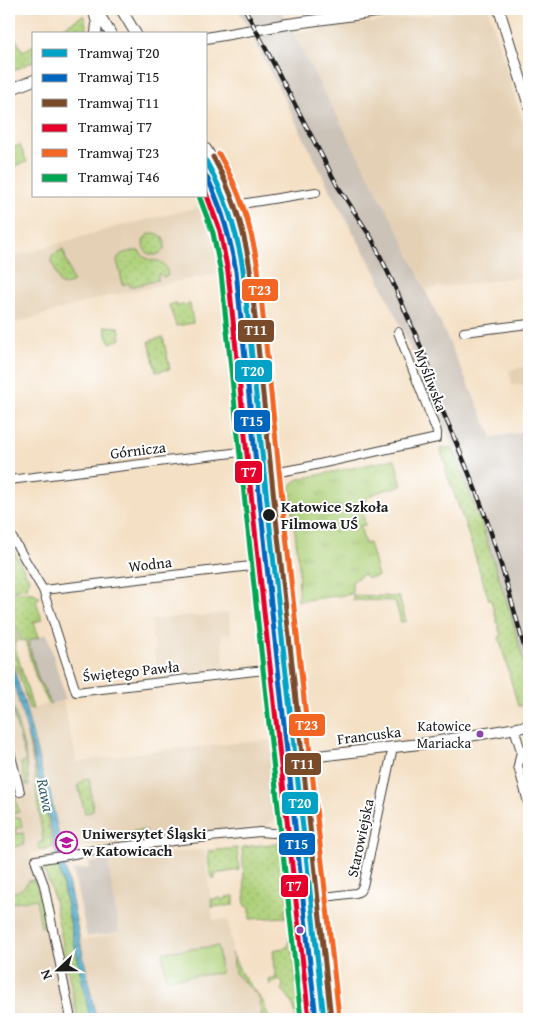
<svg xmlns="http://www.w3.org/2000/svg" width="538" height="1028" viewBox="0 0 538 1028" font-family="'Gentium Book Plus',serif">
	<defs>
		<pattern id="grass-dots" width="8" height="8" patternUnits="userSpaceOnUse" patternTransform="scale(1.25)"><rect width="8" height="8" fill="#aed079"/><path d="M2 2h.1M6 6h.1" fill="none" stroke="#95b268" stroke-width="1.8" stroke-linecap="round"/></pattern>
		<pattern id="park-tufts" width="24" height="20" patternUnits="userSpaceOnUse" patternTransform="scale(1.25)"><rect width="24" height="20" fill="#aed079"/><path d="M3 7l-1-3M5 7V3M7 7l1-3M15 17l-1-3M17 17v-4M19 17l1-3" fill="none" stroke="#95b268"/></pattern>
		<pattern id="water-waves" width="16" height="10" patternUnits="userSpaceOnUse" patternTransform="scale(1.25)"><rect width="16" height="10" fill="#52afd0"/><path d="M0 5q4-4 8 0t8 0" fill="none" stroke="#438ea8"/></pattern>
	</defs>
	<rect width="100%" height="100%" fill="#fff"/>
	<filter id="ink" filterUnits="userSpaceOnUse"><feTurbulence type="fractalNoise" baseFrequency=".02" numOctaves="2"/><feDisplacementMap in="SourceGraphic" scale="10" xChannelSelector="R" yChannelSelector="G"/><feConvolveMatrix kernelMatrix="1 2 1 2 8 2 1 2 1" color-interpolation-filters="sRGB"/></filter>
	<filter id="wash" filterUnits="userSpaceOnUse"><feTurbulence type="fractalNoise" baseFrequency=".0096" numOctaves="4" result="noise"/><feDisplacementMap in="SourceGraphic" scale="20" xChannelSelector="R" yChannelSelector="G"/><feGaussianBlur stdDeviation="1.12" result="paint"/><feColorMatrix in="noise" values="0 0 0 0 0 0 0 0 0 0 0 0 0 0 0 0 0 1.4 0 .05"/><feComposite in="paint" operator="in"/></filter>
	<g filter="url(#wash)">
		<rect width="100%" height="100%" fill="#f4e0c5"/>
		<path fill="#e4d0b4" d="M 475,9 L 488,9 L 529,143 L 529,276 L 426,289 L 402,238 L 293,33 Z
			M 209,205 L 219,273 L 103,297 L 9,325 L 9,258 L 115,227 Z
			M 529,366 L 529,384 L 519,386 L 519,384 L 512,385 L 509,370 Z
			M 229,612 L 231,633 L 221,635 L 225,669 L 157,677 L 151,620 L 193,615 L 194,617 Z
			M 9,674 L 33,709 L 51,703 L 63,701 L 77,762 L 143,752 L 270,740 L 279,815 L 268,826 L 30,853 L 54,945 L 119,933 L 108,860 L 198,850 L 205,851 L 213,920 L 228,919 L 235,972 L 258,996 L 260,1002 L 262,1019 L 9,1019 Z"/>
		<path fill="#cbc2b8" d="M 238,9 L 280,9 L 402,238 L 492,437 L 529,431 L 529,680 L 509,608 L 465,480 L 444,427 L 442,428 L 404,333 L 376,273 L 334,198 L 299,128 Z
			M 47,634 L 66,700 L 51,703 L 38,678 L 28,640 Z
			M 108,860 L 119,932 L 87,937 L 73,870 L 90,868 L 89,863 Z"/>
		<path fill="url(#grass-dots)" stroke="#65764a" d="M 84,15 L 87,30 L 85,34 L 52,34 Z
			M 14,36 L 23,51 L 34,45 L 34,61 L 9,73 L 9,39 Z
			M143 244a11 11 0 1 1 22 0a11 11 0 1 1-22 0Z
			M 63,249 L 73,282 L 63,286 L 60,284 L 51,259 L 53,255 Z
			M 131,251 L 139,251 C 142,255 145,258 150,260 C 152,261 156,260 158,261 C 165,263 167,269 168,275 L 164,277 L 162,276 L 160,274 L 158,274 L 158,280 L 130,287 L 129,283 L 123,285 L 117,260 C 119,253 126,253 131,251 Z
			M 176,303 L 177,306 L 190,304 L 193,323 L 176,326 L 169,305 Z
			M 104,326 L 119,327 L 121,339 L 110,343 Z
			M 163,337 L 170,369 L 156,372 L 149,341 Z
			M 452,447 L 480,520 L 509,608 L 529,680 L 529,705 L 518,706 L 499,637 L 501,636 L 491,600 L 489,600 L 465,524 L 445,469 L 447,468 L 440,449 Z
			M 9,542 L 29,579 L 27,588 L 9,590 Z
			M 28,591 L 29,593 L 34,593 L 40,597 L 36,601 L 42,620 L 34,622 L 39,637 L 28,641 L 38,678 L 51,703 L 49,704 L 36,678 L 25,640 L 21,641 L 11,614 L 13,614 L 15,607 L 9,605 L 9,593 Z
			M 353,595 L 399,597 L 406,621 L 401,622 L 395,601 L 353,600 Z
			M 9,615 L 18,641 L 14,643 L 33,709 L 29,708 L 9,641 Z
			M 14,709 L 25,752 L 29,785 L 26,785 L 21,764 L 21,763 L 26,761 L 12,710 Z
			M 27,733 L 45,806 L 53,847 L 40,850 L 38,844 L 43,841 L 43,839 L 37,799 L 34,767 Z
			M 89,778 L 93,810 L 91,812 L 85,813 L 78,785 L 83,780 Z
			M 16,796 L 16,802 L 19,812 L 12,814 L 13,818 L 20,817 L 22,827 L 15,829 L 16,834 L 23,833 L 24,843 L 23,844 L 24,845 L 12,847 L 9,826 L 9,798 Z
			M 146,830 L 146,836 L 100,840 L 99,835 Z
			M 295,838 L 296,838 L 316,1019 L 315,1019 Z
			M 281,843 L 289,910 L 285,910 L 286,917 L 250,919 L 250,907 L 245,906 L 244,897 L 245,895 L 242,847 Z
			M 237,848 L 239,870 L 215,874 L 215,879 L 213,879 L 212,875 L 210,875 L 208,851 Z
			M 58,864 L 90,1019 L 78,1019 L 54,901 L 50,886 L 44,870 L 44,867 L 46,865 Z
			M 35,880 L 46,922 L 45,926 L 41,927 L 36,899 L 9,903 L 9,894 C 17,892 25,889 28,881 Z
			M 234,896 L 234,905 L 212,907 L 211,899 L 221,898 L 222,900 L 226,899 L 226,897 Z
			M 292,936 L 301,1019 L 296,1019 C 295,1007 291,998 282,990 L 283,984 L 279,979 L 270,985 L 269,980 L 276,978 L 273,950 L 288,947 L 289,937 Z
			M 232,953 L 242,975 L 264,1003 L 268,1016 L 270,1019 L 262,1019 L 260,1002 L 258,996 L 235,973 Z"/>
		<path fill="url(#park-tufts)" stroke="#65764a" d="M 395,459 L 402,486 C 391,489 366,492 364,504 C 362,511 364,518 365,525 L 360,526 L 365,544 L 369,543 L 378,576 L 368,578 L 363,574 L 352,582 L 352,594 L 298,601 L 299,567 L 290,488 L 293,483 L 299,479 Z"/>
		<path fill="#aed079" stroke="#65764a" d="M 20,145 L 27,162 L 9,168 L 9,149 Z
			M 218,946 L 221,973 L 166,979 L 163,952 Z"/>
		<path fill="url(#water-waves)" stroke="#376676" d="M 9,653 L 24,702 L 45,784 L 48,788 L 49,788 L 96,1019 L 90,1019 L 47,808 L 47,806 L 45,806 L 31,745 L 9,667 Z"/>
	</g>
	<g filter="url(#ink)">
		<g fill="none" stroke-linecap="round" stroke-linejoin="round">
			<defs>
				<path id="minor" d="M 235,205 L 316,192
					M 464,332 L 529,324
					M 249,451 L 274,473
					M 252,479 L 274,473 L 306,467 L 437,438 L 437,432 L 398,332
					M 9,480 L 249,451 L 268,439
					M 9,532 L 43,590 L 76,692 L 273,669
					M 43,590 L 260,565
					M 514,728 L 521,751 L 518,766 L 529,806
					M 9,748 L 20,792
					M 301,758 L 331,1019
					M 317,898 L 356,893 L 360,891 L 363,886 L 393,747
					M 71,1019 L 47,900 L 44,885 L 36,863 L 36,860 L 68,855 L 101,849 L 200,838 L 260,832 L 272,833 L 289,832"/>
				<path id="tertiary" d="M 96,9 L 111,34
					M 121,9 L 136,34
					M 499,9 L 529,106
					M 94,12 L 97,23 L 96,34
					M 206,38 L 288,24 L 398,9
					M 9,90 L 34,80
					M 206,149 L 222,176 L 235,205 L 245,243 L 250,270 L 266,430 L 278,500 L 285,560 L 286,610 L 301,758
					M 206,180 L 215,199 L 224,226 L 229,266 L 249,451 L 253,502 L 260,565 L 263,576 L 286,783 L 289,832 L 310,1019
					M 286,782 L 291,771 L 301,758 L 428,743 L 529,726"/>
			</defs>
			<use href="#minor" stroke="#3c3935" stroke-width="10"/>
			<use href="#tertiary" stroke="#3c3935" stroke-width="12"/>
			<use href="#minor" stroke="#fff" stroke-width="8"/>
			<use href="#tertiary" stroke="#fff" stroke-width="10"/>
			<defs>
				<path id="rail" d="M 245,9 L 337,185 L 372,239 L 394,285 L 429,366
					M 420,360 C 443,412 467,464 486,518 C 503,567 516,616 529,665"/>
			</defs>
			<use href="#rail" stroke="#1c1c1c" stroke-width="4.5"/>
			<use href="#rail" stroke="#fff" stroke-width="2.5" stroke-dasharray="8" stroke-linecap="butt"/>
			<defs>
				<path id="tram-1" d="M 206,161 C 226,197 237,230 243,270 L 267,501 L 324,1019"/>
				<path id="tram-2" d="M 206,176 C 222,206 230,238 236,271 L 260,502 L 316,1019"/>
				<path id="tram-3" d="M 213,157 C 233,193 244,228 250,269 L 274,500 L 331,1018"/>
				<path id="tram-4" d="M 206,193 L 220,231 L 228,272 L 252,503 L 309,1019"/>
				<path id="tram-5" d="M 219,154 C 240,191 251,226 258,268 L 282,499 L 339,1017"/>
				<path id="tram-6" d="M 199,196 L 213,233 L 221,273 L 245,503 L 301,1019"/>
			</defs>
			<use href="#tram-1" stroke="#fff" stroke-width="9"/>
			<use href="#tram-2" stroke="#fff" stroke-width="9"/>
			<use href="#tram-3" stroke="#fff" stroke-width="9"/>
			<use href="#tram-4" stroke="#fff" stroke-width="9"/>
			<use href="#tram-5" stroke="#fff" stroke-width="9"/>
			<use href="#tram-6" stroke="#fff" stroke-width="9"/>
			<use href="#tram-1" stroke="#01a2c5" stroke-width="5"/>
			<use href="#tram-2" stroke="#0065bd" stroke-width="5"/>
			<use href="#tram-3" stroke="#7a4b2a" stroke-width="5"/>
			<use href="#tram-4" stroke="#e4002b" stroke-width="5"/>
			<use href="#tram-5" stroke="#f26522" stroke-width="5"/>
			<use href="#tram-6" stroke="#00a651" stroke-width="5"/>
		</g>
	</g>
	<defs>
		<symbol id="university-ring" viewBox="-11 -11 22 22"><circle r="9.5" fill="#fff" stroke="#b5179e" stroke-width="1.5"/><path d="M0-5L7-2L0 1L-7-2ZM-4 1L0 2.5L4 1V4Q0 6-4 4Z" fill="#b5179e"/></symbol>
	</defs>
	<g fill-rule="evenodd">
		<use href="#university-ring" x="54" y="830" width="25" height="25"/>
	</g>
	<circle fill="#1c1c1c" stroke="#fff" stroke-width="2" cx="269" cy="515" r="7"/>
	<g fill="#8e44ad" stroke="#fff" stroke-width="2">
		<circle cx="480" cy="734" r="4.5"/>
		<circle cx="300" cy="930" r="4.5"/>
	</g>
	<g text-anchor="middle" dominant-baseline="central" stroke-width="4" stroke-linejoin="round" paint-order="stroke">
		<g font-size="14" fill="#1c1c1c" stroke="#fff" text-anchor="end">
			<text x="471" y="726">Katowice<tspan x="471" dy="17">Mariacka</tspan></text>
		</g>
		<g font-size="15" fill="#1c1c1c" stroke="#fff">
			<text transform="translate(431 380) rotate(69)">Myśliwska</text>
			<text transform="translate(138 450) rotate(-7)">Górnicza</text>
			<text transform="translate(150 564) rotate(-7)">Wodna</text>
			<text transform="translate(131 671) rotate(-6)">Świętego Pawła</text>
			<text transform="translate(369 735) rotate(-7)">Francuska</text>
			<text transform="translate(360 838) rotate(-78)">Starowiejska</text>
		</g>
		<g font-size="15" font-weight="bold" fill="#1c1c1c" stroke="#fff" text-anchor="start">
			<text x="281" y="506">Katowice Szkoła<tspan x="281" dy="17">Filmowa UŚ</tspan></text>
		</g>
		<g font-size="15" font-weight="bold" fill="#1c1c1c" stroke="#fff" text-anchor="start">
			<text x="82" y="833">Uniwersytet Śląski<tspan x="82" dy="17">w Katowicach</tspan></text>
		</g>
		<g font-size="16" font-style="italic" fill="#345e6d" stroke="#fff">
			<text transform="translate(46 795) rotate(78)">Rawa</text>
		</g>
	</g>
	<g stroke="#fff" stroke-width="2">
		<rect x="241" y="278" width="38" height="24" rx="5" fill="#f26522"/>
		<rect x="237" y="319" width="38" height="24" rx="5" fill="#7a4b2a"/>
		<rect x="234" y="359" width="39" height="24" rx="5" fill="#01a2c5"/>
		<rect x="233" y="409" width="38" height="24" rx="5" fill="#0065bd"/>
		<rect x="234" y="460" width="29" height="24" rx="5" fill="#e4002b"/>
		<rect x="288" y="713" width="38" height="24" rx="5" fill="#f26522"/>
		<rect x="284" y="752" width="38" height="24" rx="5" fill="#7a4b2a"/>
		<rect x="281" y="791" width="38" height="24" rx="5" fill="#01a2c5"/>
		<rect x="278" y="832" width="38" height="24" rx="5" fill="#0065bd"/>
		<rect x="280" y="874" width="29" height="24" rx="5" fill="#e4002b"/>
	</g>
	<g font-size="14" text-anchor="middle" font-weight="bold" fill="#fff">
		<text x="260" y="295">T23</text>
		<text x="256" y="335">T11</text>
		<text x="253" y="376">T20</text>
		<text x="252" y="426">T15</text>
		<text x="249" y="477">T7</text>
		<text x="307" y="730">T23</text>
		<text x="303" y="769">T11</text>
		<text x="300" y="808">T20</text>
		<text x="297" y="849">T15</text>
		<text x="294" y="891">T7</text>
	</g>
	<rect width="538" height="1028" fill="none" stroke="#fff" stroke-width="30"/>
	<rect x="32" y="32" width="175" height="165" fill="#ffffff" stroke="#a4a4a4"/>
	<rect x="42" y="49" width="25" height="8" fill="#01a2c5" stroke="#a4a4a4"/>
	<text x="78" y="58" font-size="15" fill="#1c1c1c">Tramwaj T20</text>
	<rect x="42" y="74" width="25" height="8" fill="#0065bd" stroke="#a4a4a4"/>
	<text x="78" y="82" font-size="15" fill="#1c1c1c">Tramwaj T15</text>
	<rect x="42" y="99" width="25" height="8" fill="#7a4b2a" stroke="#a4a4a4"/>
	<text x="78" y="108" font-size="15" fill="#1c1c1c">Tramwaj T11</text>
	<rect x="42" y="124" width="25" height="8" fill="#e4002b" stroke="#a4a4a4"/>
	<text x="78" y="132" font-size="15" fill="#1c1c1c">Tramwaj T7</text>
	<rect x="42" y="149" width="25" height="8" fill="#f26522" stroke="#a4a4a4"/>
	<text x="78" y="158" font-size="15" fill="#1c1c1c">Tramwaj T23</text>
	<rect x="42" y="174" width="25" height="8" fill="#00a651" stroke="#a4a4a4"/>
	<text x="78" y="182" font-size="15" fill="#1c1c1c">Tramwaj T46</text>
	<g transform="translate(58 970) rotate(248)" stroke="#ffffff" stroke-width="4" paint-order="stroke">
	<path d="M0-4L9 19L0 12L-9 19Z" fill="#1c1c1c"/>
	<text y="-8" font-size="14" font-weight="bold" text-anchor="middle" fill="#1c1c1c">N</text>
	</g>
</svg>
